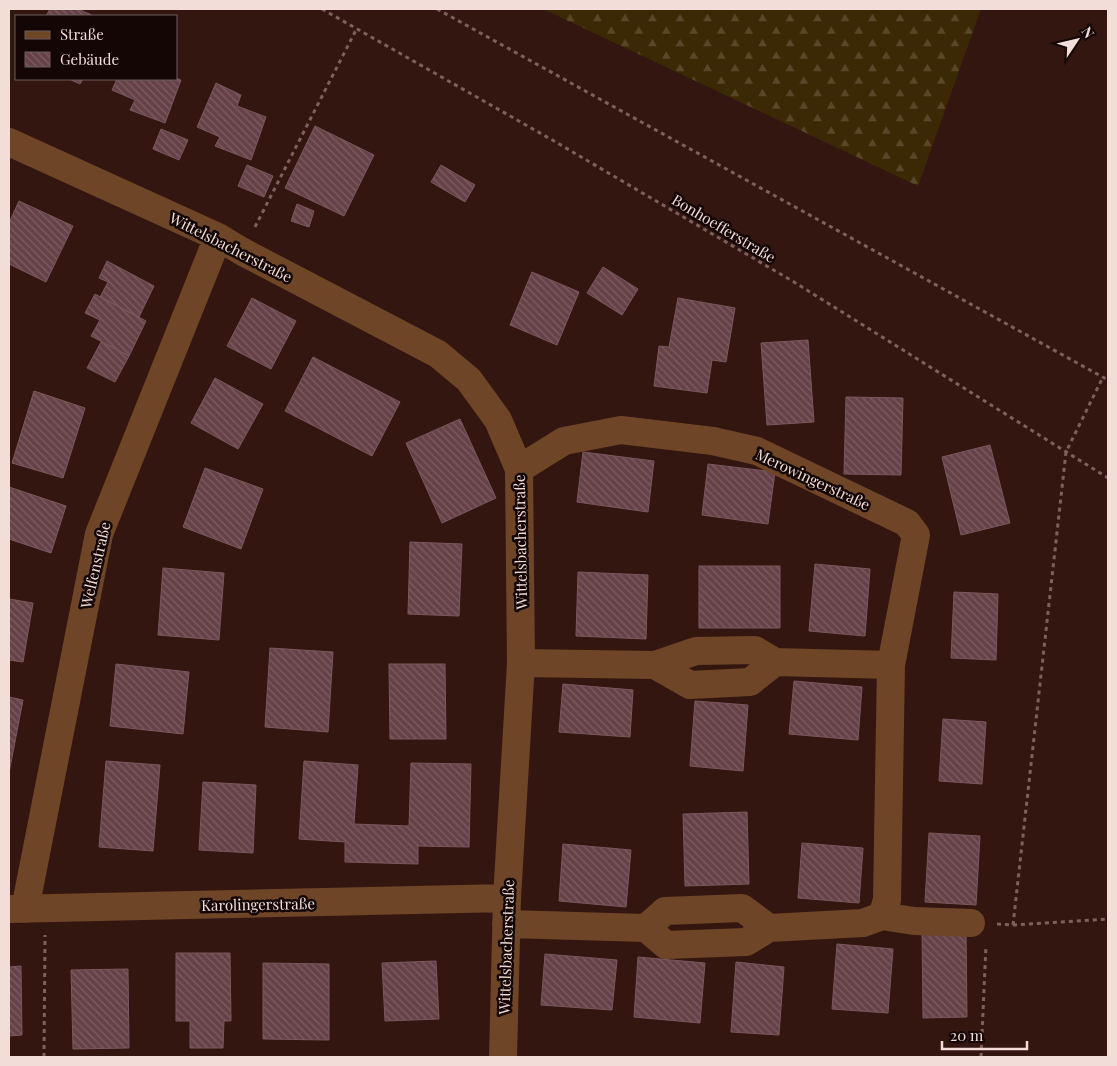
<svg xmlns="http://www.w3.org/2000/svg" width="1117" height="1066" viewBox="0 0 1117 1066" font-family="'Playfair Display',serif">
	<defs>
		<pattern id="forest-firs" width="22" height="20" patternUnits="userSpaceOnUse" patternTransform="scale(1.25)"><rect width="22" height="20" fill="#3b2805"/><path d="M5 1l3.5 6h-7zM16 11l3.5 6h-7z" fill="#584729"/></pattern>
		<pattern id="building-back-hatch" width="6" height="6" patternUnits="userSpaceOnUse" patternTransform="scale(1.25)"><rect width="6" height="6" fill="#664248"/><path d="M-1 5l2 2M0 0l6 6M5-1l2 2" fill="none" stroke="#7c5d62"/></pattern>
	</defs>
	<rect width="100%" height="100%" fill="#341611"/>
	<path fill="url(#forest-firs)" d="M 543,9 L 981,9 L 918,186 Z"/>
	<path fill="url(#building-back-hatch)" stroke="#7c575d" d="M 50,9 L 78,9 L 94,16 L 46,16 Z
		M 176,78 L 181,80 L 165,123 L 130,110 L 135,100 L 112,90 L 117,79 Z
		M 69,79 L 83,79 L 80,84 Z
		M 216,83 L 241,95 L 237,106 L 266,117 L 251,160 L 215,146 L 220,137 L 197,127 Z
		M 315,126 L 374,155 L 344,216 L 285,188 Z
		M 161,129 L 188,140 L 179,160 L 153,149 Z
		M 247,165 L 273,176 L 264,197 L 238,186 Z
		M 441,165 L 475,185 L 465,202 L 431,182 Z
		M 19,201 L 73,226 L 46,282 L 9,264 L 9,223 Z
		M 297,204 L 314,211 L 309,227 L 291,221 Z
		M 107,261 L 154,286 L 139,317 L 100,297 L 108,282 L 99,278 Z
		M 603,267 L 638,289 L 622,315 L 587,293 Z
		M 532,272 L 579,292 L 557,345 L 510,325 Z
		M 95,294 L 146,321 L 129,356 L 91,336 L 100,320 L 85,313 Z
		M 252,298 L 296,321 L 271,369 L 227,346 Z
		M 678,298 L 735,308 L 726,362 L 712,360 L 707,393 L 654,386 L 659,346 L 669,347 Z
		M 808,340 L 814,422 L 767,425 L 761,343 Z
		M 101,342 L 129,356 L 115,382 L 87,368 Z
		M 313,357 L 400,402 L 372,456 L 285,411 Z
		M 215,378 L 263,404 L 238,449 L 191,423 Z
		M 34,391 L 85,408 L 63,478 L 12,463 Z
		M 846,397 L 903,398 L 901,475 L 844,474 Z
		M 460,419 L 496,498 L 442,523 L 406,443 Z
		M 990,445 L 1010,523 L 961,535 L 942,457 Z
		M 583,452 L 654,461 L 648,512 L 577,502 Z
		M 708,464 L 775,472 L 768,524 L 702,515 Z
		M 205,468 L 263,489 L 241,549 L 183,527 Z
		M 9,487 L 66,506 L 51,553 L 9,539 Z
		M 410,542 L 462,544 L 459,616 L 408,614 Z
		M 815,564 L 870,569 L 865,636 L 809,631 Z
		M 699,566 L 780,566 L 780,628 L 699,628 Z
		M 163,568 L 224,573 L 219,640 L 158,635 Z
		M 578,572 L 648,575 L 646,639 L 576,636 Z
		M 954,592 L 998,594 L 996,660 L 951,658 Z
		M 9,599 L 33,603 L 23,662 L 9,660 Z
		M 270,648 L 333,652 L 328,732 L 265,727 Z
		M 116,664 L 189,672 L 183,734 L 110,726 Z
		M 389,664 L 445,664 L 446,739 L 390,739 Z
		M 794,681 L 862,687 L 858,740 L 789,734 Z
		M 563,684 L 633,690 L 630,737 L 559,732 Z
		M 9,697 L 23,700 L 9,773 Z
		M 695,701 L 748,705 L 743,771 L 690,766 Z
		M 943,719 L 986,722 L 982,784 L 939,781 Z
		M 106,761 L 160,765 L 153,851 L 99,847 Z
		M 304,761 L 358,765 L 354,824 L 409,826 L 411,763 L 471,764 L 469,847 L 418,846 L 418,864 L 345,862 L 345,842 L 299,839 Z
		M 203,782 L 256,785 L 253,853 L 199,850 Z
		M 747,812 L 749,884 L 685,886 L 683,814 Z
		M 929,833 L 980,836 L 976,905 L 925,902 Z
		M 802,843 L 863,848 L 859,903 L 798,898 Z
		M 563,844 L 631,850 L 626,907 L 559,901 Z
		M 922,930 L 966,930 L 967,1017 L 923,1018 Z
		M 837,944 L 893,949 L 888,1013 L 832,1009 Z
		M 176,953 L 230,953 L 231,1021 L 224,1021 L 223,1048 L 190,1048 L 190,1021 L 176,1021 Z
		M 545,954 L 617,960 L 612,1010 L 541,1005 Z
		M 638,957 L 705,963 L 700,1023 L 634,1017 Z
		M 436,961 L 439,1019 L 385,1021 L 382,963 Z
		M 736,962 L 784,967 L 779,1035 L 731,1032 Z
		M 263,963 L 329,964 L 329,1040 L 263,1039 Z
		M 21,966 L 22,1035 L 9,1036 L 9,967 Z
		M 128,969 L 129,1048 L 73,1049 L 71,970 Z"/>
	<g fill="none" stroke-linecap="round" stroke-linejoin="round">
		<path stroke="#7c615c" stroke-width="3" stroke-dasharray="4 4" stroke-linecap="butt" d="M 322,9 L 554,141 L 794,282 L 1108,478
			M 437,9 L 1108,380
			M 255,227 L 357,28
			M 997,924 L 1013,925 L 1108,919
			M 1013,925 L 1066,452 L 1103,377
			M 44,1057 L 45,935
			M 981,1057 L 986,945"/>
		<path stroke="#6e4527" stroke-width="28" d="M 9,142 L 218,237 L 243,252 L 438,354 L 469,380 L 498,420 L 519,469 L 521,663 L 507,898 L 503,1057
			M 521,663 L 655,665 L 690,685 L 750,682 L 775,662 L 891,665
			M 655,665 L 696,651 L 755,650 L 775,662
			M 9,909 L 507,898
			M 25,909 L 99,534 L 218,237
			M 882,916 L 914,921 L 971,923
			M 506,924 L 646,928 L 666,945 L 746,942 L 769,928 L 863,923 L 882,916 L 887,900 L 891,665 L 916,535 L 907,523 L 757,451 L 713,441 L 621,430 L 564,441 L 519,469
			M 646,928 L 665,911 L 742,908 L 769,928"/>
	</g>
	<g text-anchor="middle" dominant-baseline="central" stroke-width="5" stroke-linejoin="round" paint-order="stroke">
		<g font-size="15" fill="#f3ddd9" stroke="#130605">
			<text transform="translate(724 228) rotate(31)">Bonhoefferstraße</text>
			<text transform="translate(231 247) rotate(27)">Wittelsbacherstraße</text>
			<text transform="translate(813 479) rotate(25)">Merowingerstraße</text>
			<text transform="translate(520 542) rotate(-91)">Wittelsbacherstraße</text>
			<text transform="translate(95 565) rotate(-77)">Welfenstraße</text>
			<text transform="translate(258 904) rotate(-1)">Karolingerstraße</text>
			<text transform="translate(506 947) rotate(-88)">Wittelsbacherstraße</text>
		</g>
	</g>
	<rect width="1117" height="1066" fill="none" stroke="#f3ddd9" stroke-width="20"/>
	<rect x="15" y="15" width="162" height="65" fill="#130605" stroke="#6d5c5a"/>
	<rect x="25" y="31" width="25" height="8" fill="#6e4527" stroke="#6d5c5a"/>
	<text x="60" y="40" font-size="15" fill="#f3ddd9">Straße</text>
	<rect x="25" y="52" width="25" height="15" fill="url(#building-back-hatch)" stroke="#6d5c5a"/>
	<text x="60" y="65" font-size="15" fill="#f3ddd9">Gebäude</text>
	<g transform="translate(1077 40) rotate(55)" stroke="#130605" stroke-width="4" paint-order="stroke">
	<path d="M0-4L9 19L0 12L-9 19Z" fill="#f3ddd9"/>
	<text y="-8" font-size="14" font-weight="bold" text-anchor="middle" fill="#f3ddd9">N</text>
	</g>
	<path d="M942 1041v8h85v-8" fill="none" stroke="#f3ddd9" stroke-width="2.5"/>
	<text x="950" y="1041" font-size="15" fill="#f3ddd9" stroke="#130605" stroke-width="4" paint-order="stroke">20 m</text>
</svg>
